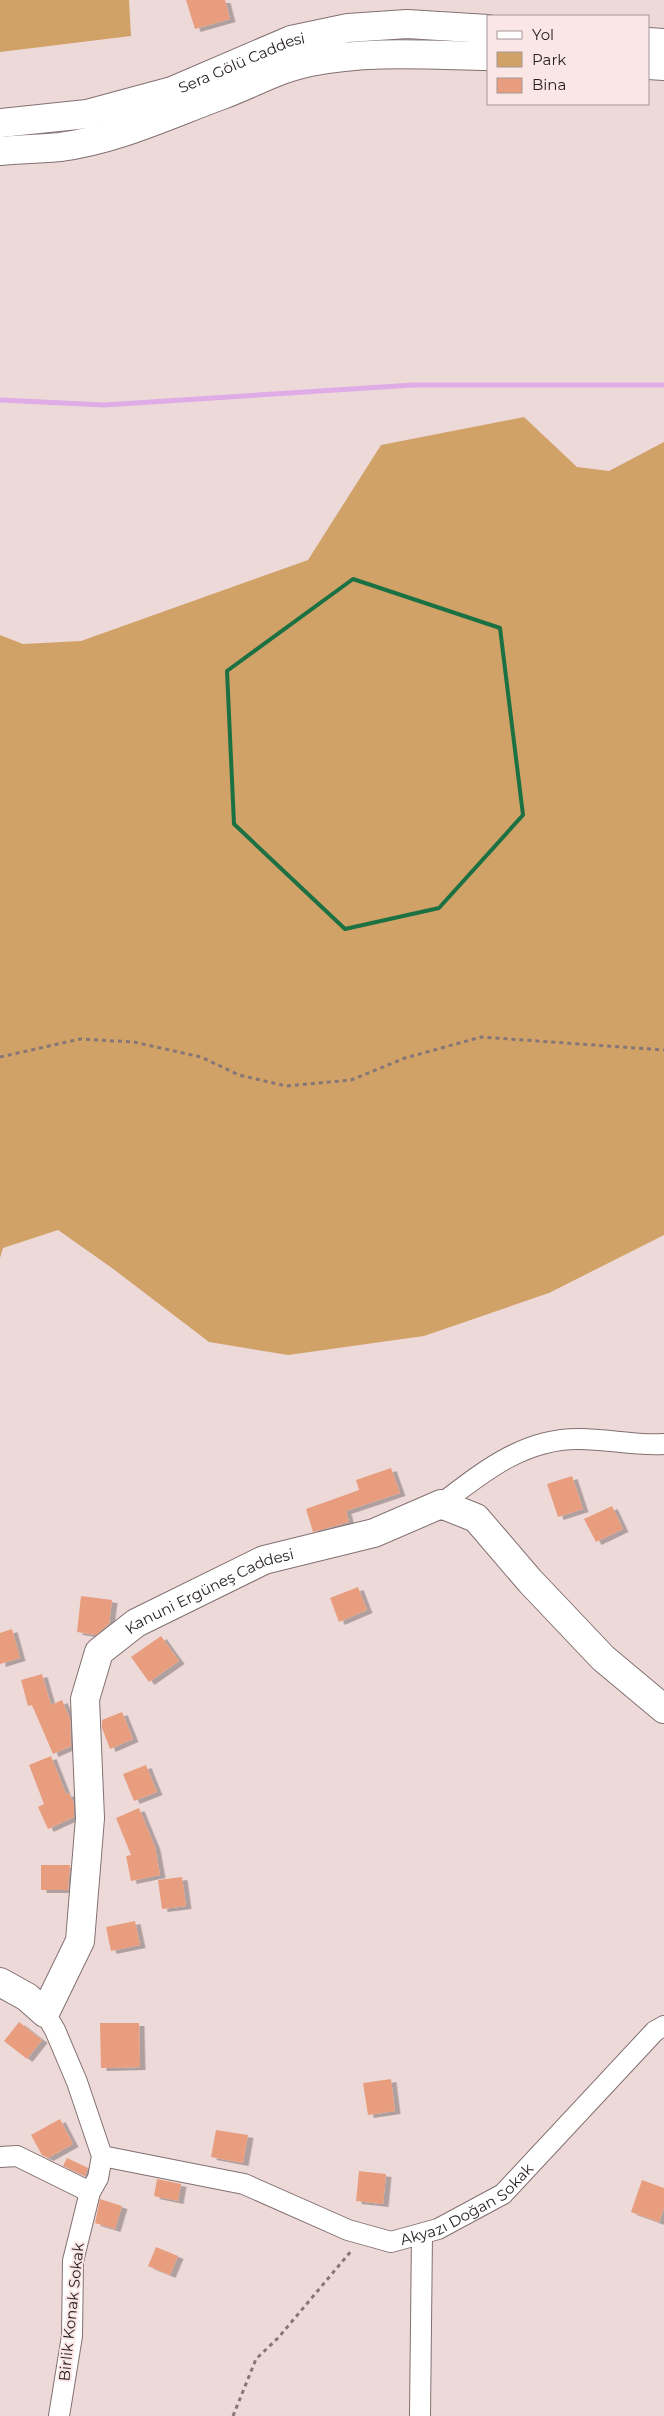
<svg xmlns="http://www.w3.org/2000/svg" width="664" height="2416" viewBox="0 0 664 2416" font-family="Montserrat,sans-serif">
	<defs>
		<filter id="shadow"><feDropShadow dx="5.5" dy="3" stdDeviation="0" flood-color="#0004"/></filter>
	</defs>
	<rect width="100%" height="100%" fill="#eed9d9"/>
	<path fill="#d0a268" d="M 0,0 L 129,0 L 131,36 L 0,52 Z
		M 524,417 L 577,467 L 609,471 L 664,442 L 664,1235 L 549,1293 L 424,1336 L 288,1355 L 209,1342 L 112,1268 L 58,1230 L 3,1248 L 0,1258 L 0,635 L 23,644 L 81,641 L 308,560 L 381,445 Z"/>
	<g fill="none" stroke-linecap="round" stroke-linejoin="round">
		<path stroke="#dface7" stroke-width="5" d="M 0,400 L 104,405 L 413,385 L 664,385"/>
	</g>
	<path fill="#e89e7e" filter="url(#shadow)" d="M 186,0 L 225,0 L 230,19 L 195,29 Z
		M 391,1468 L 400,1493 L 346,1511 L 349,1522 L 313,1532 L 306,1509 L 359,1490 L 356,1480 Z
		M 572,1476 L 583,1509 L 558,1517 L 547,1484 Z
		M 612,1506 L 623,1529 L 596,1542 L 584,1519 Z
		M 358,1587 L 367,1610 L 339,1622 L 330,1598 Z
		M 81,1596 L 112,1600 L 109,1624 L 96,1635 L 77,1632 Z
		M 12,1629 L 20,1658 L 0,1664 L 0,1633 Z
		M 161,1636 L 179,1661 L 149,1682 L 131,1657 Z
		M 42,1674 L 51,1705 L 62,1700 L 70,1719 L 71,1746 L 53,1754 L 32,1705 L 28,1706 L 21,1680 Z
		M 122,1712 L 133,1739 L 110,1749 L 102,1728 L 102,1720 Z
		M 51,1756 L 66,1794 L 69,1793 L 74,1804 L 74,1817 L 48,1829 L 38,1807 L 44,1804 L 29,1765 Z
		M 146,1765 L 157,1792 L 134,1801 L 123,1774 Z
		M 139,1808 L 155,1847 L 160,1875 L 131,1881 L 126,1856 L 131,1855 L 116,1818 Z
		M 41,1865 L 70,1865 L 68,1890 L 41,1890 Z
		M 182,1877 L 186,1906 L 162,1909 L 158,1880 Z
		M 135,1921 L 140,1945 L 111,1951 L 106,1927 Z
		M 19,2022 L 42,2040 L 27,2059 L 4,2041 Z
		M 100,2023 L 139,2023 L 140,2067 L 101,2068 Z
		M 391,2079 L 395,2111 L 368,2115 L 363,2083 Z
		M 60,2119 L 73,2144 L 48,2158 L 42,2155 L 31,2135 Z
		M 216,2130 L 248,2135 L 243,2163 L 211,2157 Z
		M 67,2158 L 88,2168 L 85,2176 L 63,2166 Z
		M 359,2171 L 386,2174 L 383,2204 L 356,2201 Z
		M 157,2179 L 181,2184 L 178,2201 L 154,2196 Z
		M 642,2180 L 664,2188 L 664,2208 L 659,2222 L 631,2212 Z
		M 100,2199 L 122,2206 L 115,2229 L 95,2223 Z
		M 156,2247 L 178,2256 L 170,2275 L 148,2266 Z"/>
	<g fill="none" stroke-linecap="round" stroke-linejoin="round">
		<defs>
			<g id="street">
				<path d="M 441,1504 C 483,1472 524,1438 580,1439 C 608,1439 636,1446 664,1444"/>
				<path d="M 45,2013 L 55,2030 L 77,2082 L 102,2156 L 98,2178 L 90,2192 L 73,2261 L 72,2336 L 59,2416"/>
				<path id="s1" d="M 102,2156 L 244,2184 L 348,2230 L 391,2242 L 438,2229 L 503,2194 L 655,2031 L 664,2026"/>
				<path d="M 0,2157 L 17,2156 L 90,2192"/>
				<path d="M 420,2416 L 422,2234"/>
			</g>
			<g id="secondary">
				<path d="M 648,42 L 664,43"/>
				<path d="M 648,65 L 664,66"/>
				<path id="s2" d="M 0,123 L 87,114 L 172,91 L 291,40 L 348,28 L 407,24 L 488,29"/>
				<path d="M 0,151 C 20,149 40,149 60,147 C 116,140 170,114 222,95 C 252,84 279,68 310,62 C 368,50 429,55 488,56"/>
				<path id="s3" d="M 0,1982 L 27,1997 L 45,2013 L 80,1941 L 90,1818 L 85,1699 L 99,1652 L 136,1623 L 264,1560 L 374,1533 L 441,1504 L 476,1518 L 530,1581 L 603,1658 L 664,1709"/>
			</g>
		</defs>
		<use href="#street" stroke="#837070" stroke-width="22"/>
		<use href="#secondary" stroke="#837070" stroke-width="30"/>
		<path stroke="#857777" stroke-width="3" stroke-dasharray="4 4" stroke-linecap="butt" d="M 0,1057 L 80,1039 L 134,1042 L 201,1057 L 239,1075 L 286,1086 L 351,1080 L 405,1058 L 481,1037 L 664,1050
			M 233,2416 L 256,2359 L 278,2338 L 352,2250"/>
		<use href="#street" stroke="#fff" stroke-width="20"/>
		<use href="#secondary" stroke="#fff" stroke-width="28"/>
	</g>
	<path fill="none" stroke="#1c7143" stroke-width="4" stroke-linejoin="round" d="M 353,579 L 500,628 L 523,815 L 439,908 L 345,929 L 234,824 L 227,671 Z"/>
	<g text-anchor="middle" dominant-baseline="central" stroke-width="4" stroke-linejoin="round" paint-order="stroke">
		<g font-size="15" fill="#241d1d" stroke="#fbe6e6">
			<text stroke="none"><textPath href="#s2" startOffset="251">Sera Gölü Caddesi</textPath></text>
			<text stroke="none"><textPath href="#s3" startOffset="554">Kanuni Ergüneş Caddesi</textPath></text>
			<text stroke="none"><textPath href="#s1" startOffset="389">Akyazı Doğan Sokak</textPath></text>
			<text transform="translate(71 2312) rotate(-84)">Birlik Konak Sokak</text>
		</g>
	</g>
	<rect x="487" y="15" width="162" height="90" fill="#fbe6e6" stroke="#a59696"/>
	<rect x="497" y="31" width="25" height="8" fill="#ffffff" stroke="#a59696"/>
	<text x="532" y="40" font-size="15" fill="#241d1d">Yol</text>
	<rect x="497" y="52" width="25" height="15" fill="#d0a268" stroke="#a59696"/>
	<text x="532" y="65" font-size="15" fill="#241d1d">Park</text>
	<rect x="497" y="78" width="25" height="15" fill="#e89e7e" stroke="#a59696"/>
	<text x="532" y="90" font-size="15" fill="#241d1d">Bina</text>
</svg>
